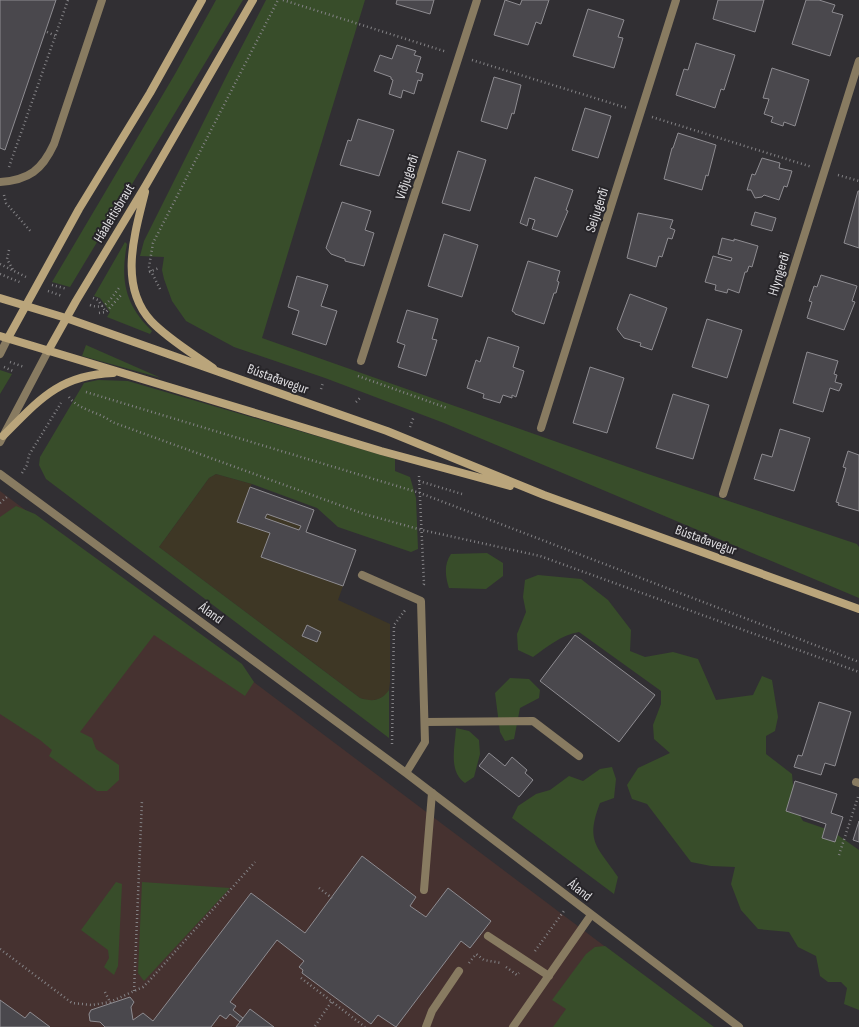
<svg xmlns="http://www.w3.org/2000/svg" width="859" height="1027" viewBox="0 0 859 1027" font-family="'Sofia Sans Condensed',sans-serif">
	<rect width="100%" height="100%" fill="#312f33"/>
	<path fill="#3e3725" d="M 216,474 L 252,484 L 250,487 L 314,510 L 306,532 L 356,550 L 338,600 L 390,624 L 390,682 L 389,690 L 386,695 L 379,699 L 370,701 L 360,698 L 159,547 L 209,478 Z"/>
	<path fill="#463230" d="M 0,491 L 712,1027 L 0,1027 Z"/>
	<path fill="#384d2a" d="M 216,0 L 243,0 L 70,287 L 52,282 L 175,74 Z
		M 266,0 L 365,0 L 262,338 L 645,473 L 857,544 L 859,547 L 859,598 L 444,423 L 325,378 L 234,347 L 186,321 L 172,301 L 164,279 L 162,270 L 164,257 L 140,256 L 144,241 L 229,71 Z
		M 125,242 L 127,244 C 120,280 125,305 152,331 L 150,334 L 107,317 L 110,312 L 100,298 L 94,296 Z
		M 86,345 L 161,378 L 82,356 Z
		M 0,370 L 12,374 L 0,394 Z
		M 98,380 L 128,381 L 395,459 L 395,471 L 410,477 L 416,498 L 418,549 L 411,552 L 338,527 L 317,508 L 252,484 L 216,474 L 209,478 L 159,547 L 360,698 C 373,702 381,701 389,690 L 389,738 L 46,479 L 39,465 L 40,457 L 84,383 Z
		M 16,506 L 35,514 L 242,664 L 254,682 L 245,696 L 154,635 L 80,732 L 92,738 L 96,749 L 119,765 L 119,780 L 107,791 L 97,791 L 49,756 L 52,750 L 40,740 L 0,714 L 0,517 Z
		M 487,553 L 503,563 L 503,576 L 486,589 L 449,588 C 445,576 444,564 451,554 Z
		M 538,575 L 581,579 L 608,600 L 631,630 L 630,651 L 645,657 L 673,652 L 698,659 L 716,700 L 753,695 L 762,676 L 772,680 L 778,717 L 775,731 L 766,736 L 766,754 L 792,774 L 795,807 L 803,821 L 832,831 L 859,850 L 859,1010 L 844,1004 L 847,988 L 841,982 L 828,982 L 820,976 L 816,956 L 798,947 L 789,932 L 758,929 L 741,910 L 731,884 L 735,867 L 711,866 L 691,862 L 647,804 L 632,799 L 627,785 L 638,768 L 670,753 L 654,739 L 653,725 L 661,704 L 661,691 L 579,632 C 561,635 547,647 533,657 L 518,650 L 517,634 L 526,612 L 523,597 L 525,580 Z
		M 510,678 L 529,679 L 540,690 L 539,698 L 520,708 L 514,739 L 505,741 L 500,732 L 495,693 Z
		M 456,728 L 469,731 L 479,740 L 480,754 L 474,777 L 465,783 C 448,771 455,747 456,728 Z
		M 612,767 L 616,779 L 614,798 L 600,803 C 585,842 597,846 618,877 L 614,894 L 512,818 L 518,806 L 536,794 L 550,790 L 569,776 L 583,781 L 600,769 Z
		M 116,882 L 122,884 L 118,966 L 114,975 L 104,967 L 109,958 L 108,950 L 81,930 Z
		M 142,882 L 230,888 L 144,981 L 138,973 Z
		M 605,946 L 714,1027 L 553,1027 L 566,1009 L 552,1000 L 586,954 L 595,947 Z"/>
	<path fill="#4a484d" stroke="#8e8c91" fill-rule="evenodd" d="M 0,0 L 56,0 L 5,150 L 0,148 Z
		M 397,0 L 434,0 L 430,14 L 396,4 Z
		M 505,0 L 520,5 L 522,0 L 549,0 L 541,24 L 536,22 L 528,45 L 494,35 Z
		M 718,0 L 764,0 L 755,32 L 713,19 Z
		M 806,0 L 819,0 L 835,5 L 832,12 L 843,15 L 830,56 L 792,44 Z
		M 588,9 L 624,20 L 618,37 L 623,38 L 614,68 L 573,56 Z
		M 696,43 L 735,55 L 724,90 L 721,89 L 715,108 L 676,95 L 684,69 L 688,70 Z
		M 397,45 L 416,51 L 414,55 L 421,57 L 416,72 L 423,74 L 421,81 L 418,80 L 414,94 L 403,90 L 401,98 L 389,94 L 393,80 L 391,79 L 391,77 L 374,71 L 380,55 L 392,59 Z
		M 772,68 L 809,80 L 795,126 L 784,122 L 783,126 L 771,122 L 773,117 L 764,114 L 769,99 L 763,98 Z
		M 494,77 L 521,85 L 514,114 L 512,113 L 507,129 L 481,121 Z
		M 585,108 L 611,116 L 598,158 L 572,150 Z
		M 358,119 L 394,130 L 379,176 L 340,165 L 348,140 L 351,141 Z
		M 678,133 L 716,145 L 708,176 L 706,175 L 702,190 L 664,179 L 672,148 L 673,148 Z
		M 458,151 L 486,160 L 470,211 L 442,203 Z
		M 762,158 L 780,163 L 779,168 L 792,171 L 787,187 L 784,186 L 779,200 L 764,195 L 762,197 L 755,198 L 751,190 L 747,190 L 752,174 L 755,175 Z
		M 535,177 L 573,190 L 566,210 L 568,211 L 557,237 L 532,229 L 535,220 L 529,218 L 527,226 L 520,223 Z
		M 858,191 L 859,191 L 859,248 L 844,243 Z
		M 342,202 L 371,211 L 365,230 L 374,233 L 364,266 L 345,261 L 345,259 L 331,254 L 326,248 Z
		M 755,212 L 776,218 L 772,231 L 751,225 Z
		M 638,213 L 673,220 L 670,228 L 675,230 L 672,239 L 668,238 L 662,257 L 659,256 L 656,267 L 627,258 Z
		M 444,234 L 478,245 L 462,297 L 428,286 Z
		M 722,238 L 734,241 L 734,239 L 758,246 L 752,267 L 749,266 L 747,272 L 745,272 L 739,293 L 728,289 L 727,293 L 715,290 L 716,285 L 705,282 L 713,256 L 731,261 L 732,258 L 718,254 Z
		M 528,261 L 560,271 L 557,281 L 559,282 L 556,293 L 554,293 L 544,324 L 515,314 L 515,313 L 512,311 Z
		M 821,275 L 857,286 L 852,301 L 855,302 L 844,330 L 807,318 L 812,302 L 809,301 L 814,286 L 817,287 Z
		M 297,276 L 328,285 L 321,306 L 337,311 L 326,345 L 292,334 L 299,311 L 288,307 Z
		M 630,294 L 667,308 L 652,350 L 640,346 L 641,343 L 624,338 L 617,329 Z
		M 407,310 L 438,319 L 432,339 L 437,340 L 426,376 L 398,367 L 405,345 L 397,342 Z
		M 707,319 L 742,330 L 727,378 L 692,367 Z
		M 488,337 L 519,347 L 513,367 L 524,371 L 516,397 L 512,395 L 512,398 L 503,395 L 500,403 L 483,398 L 484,394 L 467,388 L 476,360 L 480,362 Z
		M 807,352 L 838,361 L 834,374 L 837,375 L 835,382 L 842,384 L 839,391 L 830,388 L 823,412 L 793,403 Z
		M 590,367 L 624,378 L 607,433 L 573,423 Z
		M 673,394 L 709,405 L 693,459 L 656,448 Z
		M 780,429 L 810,438 L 794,491 L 754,479 L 762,454 L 772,457 Z
		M 848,451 L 859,455 L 859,511 L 838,505 L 839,503 L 836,502 L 846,468 L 843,467 Z
		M 250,487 L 314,510 L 306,532 L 356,550 L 343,586 L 261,557 L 270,533 L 237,522 ZM 267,514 L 301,526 L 299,530 L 265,518 Z
		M 307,625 L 321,632 L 317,642 L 302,636 Z
		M 575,635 L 655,695 L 619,742 L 540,681 Z
		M 819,702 L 851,712 L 835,766 L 825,763 L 821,775 L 794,767 L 798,755 L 802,756 Z
		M 489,753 L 505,766 L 512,757 L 527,770 L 525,773 L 533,780 L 519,797 L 479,766 Z
		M 795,781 L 837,794 L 831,813 L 843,817 L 835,842 L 822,838 L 826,824 L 786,811 Z
		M 859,821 L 859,842 L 853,840 Z
		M 362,856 L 416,897 L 410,906 L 426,917 L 448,888 L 491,921 L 470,948 L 461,941 L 396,1027 L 378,1015 L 371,1024 L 302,973 L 303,970 L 299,967 L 304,961 L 277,940 L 230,1002 L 236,1006 L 233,1010 L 243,1018 L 240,1022 L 230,1014 L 226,1019 L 220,1015 L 211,1027 L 105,1027 L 100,1022 L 90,1021 L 89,1014 L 91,1010 L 130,997 L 134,1002 L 131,1007 L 133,1020 L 143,1013 L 153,1021 L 251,893 L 305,933 Z
		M 0,1000 L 25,1018 L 30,1012 L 50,1027 L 0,1027 Z
		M 250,1009 L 274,1027 L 236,1027 Z"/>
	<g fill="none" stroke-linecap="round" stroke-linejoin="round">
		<path stroke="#848386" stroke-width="2.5" stroke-dasharray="1 3" stroke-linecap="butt" d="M 283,0 L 447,52
			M 47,32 L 56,36
			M 472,60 L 627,108
			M 652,117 L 812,167
			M 9,167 L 68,0
			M 838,175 L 859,181
			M 4,195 L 6,203 L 32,233
			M 9,250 L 7,259 L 13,270
			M 0,264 L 26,277
			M 149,272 L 159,268
			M 0,274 L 22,283
			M 52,285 L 67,289
			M 160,289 L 149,267 L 153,243 L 278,0
			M 48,291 L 62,296
			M 93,298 L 98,300 L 106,312
			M 90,305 C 106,311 110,299 119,288
			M 99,313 L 106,312 L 122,294
			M 10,362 L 24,367
			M 4,367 L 13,371
			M 358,376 L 447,408
			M 321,389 L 323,383
			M 86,392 L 420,493 L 859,662
			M 69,397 C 78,410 100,412 112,422 L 364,514 L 422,530 L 540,556 L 859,672
			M 356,402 L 361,397
			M 410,427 L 414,416
			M 22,473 L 27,465 L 29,455 L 61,403
			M 419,476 L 424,584 L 422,587
			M 419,481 L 462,494
			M 0,503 L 8,496
			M 392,744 L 394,625 L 406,609
			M 839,855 L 858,797
			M 319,888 L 332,898
			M 0,949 L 72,1003 L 92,1005 L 110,1002 L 143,987 L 149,981 L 255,862
			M 535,951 L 564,911
			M 469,963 L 476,954 L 484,960 L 501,963
			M 506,967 L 517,975 L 519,973
			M 301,978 L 365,1027
			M 134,991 L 142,800
			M 105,992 L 111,1004
			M 315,1026 L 332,1001"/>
		<path stroke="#887b61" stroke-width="8" d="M 0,182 C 29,180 42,170 54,144 L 102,0
			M 425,722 L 533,721 L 579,756
			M 424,890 L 432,793
			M 488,936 L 549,976
			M 426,1027 L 432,1011 L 459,971
			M 513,1027 L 591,915"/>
		<path stroke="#887b61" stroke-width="8" d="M 0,354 L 8,338
			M 361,361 L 477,0
			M 541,428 L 676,0
			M 0,442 L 48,351
			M 0,474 L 406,773 L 739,1027
			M 723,494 L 859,61
			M 362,575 L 421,601 L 425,742 L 406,773
			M 856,782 L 859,783"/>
		<path stroke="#baa57b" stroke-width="8" d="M 145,192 C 135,233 118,285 151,321 C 168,339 192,353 213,368
			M 0,298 L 66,318 L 387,431 L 544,495 L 859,609
			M 0,336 L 381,451 L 510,486
			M 8,338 L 79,209 L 150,93 L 202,0
			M 48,351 L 76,301 L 146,185 L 253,0
			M 3,436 C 39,400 59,375 113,373"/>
	</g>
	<g text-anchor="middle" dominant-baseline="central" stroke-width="4" stroke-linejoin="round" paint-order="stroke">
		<g font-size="14" fill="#dedde0" stroke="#272529">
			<text transform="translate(407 177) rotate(-72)">Viðjugerði</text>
			<text transform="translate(597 210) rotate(-72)">Seljugerði</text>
			<text transform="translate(114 213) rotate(-59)">Háaleitisbraut</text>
			<text transform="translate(779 274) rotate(-73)">Hlyngerði</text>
			<text transform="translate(278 379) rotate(20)">Bústaðavegur</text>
			<text transform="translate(706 540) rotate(20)">Bústaðavegur</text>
			<text transform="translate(211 613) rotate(36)">Áland</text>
			<text transform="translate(580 890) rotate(38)">Áland</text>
		</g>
	</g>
</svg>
